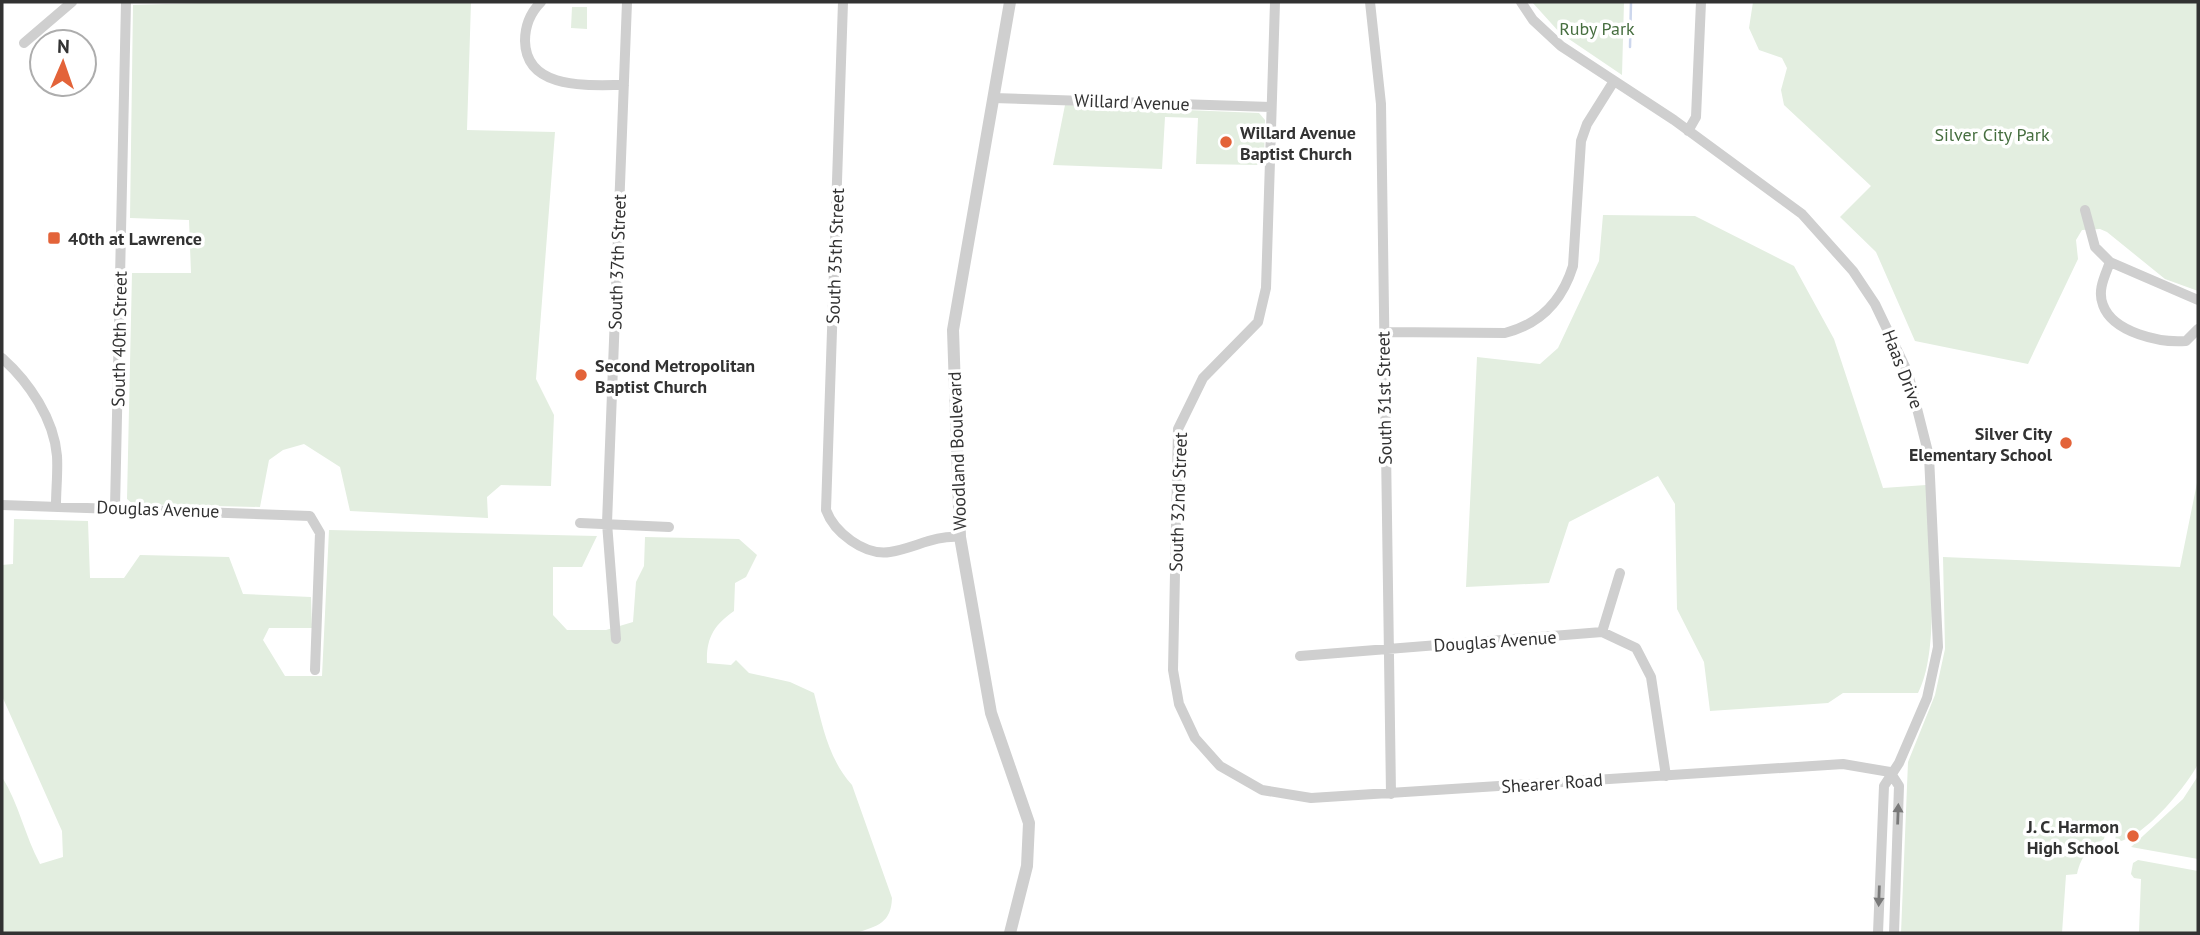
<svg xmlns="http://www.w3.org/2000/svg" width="2200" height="935" viewBox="0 0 2200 935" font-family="'PT Sans',sans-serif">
	<rect width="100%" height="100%" fill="#fff"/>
	<path fill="#e3eee0" d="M 234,2 L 471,2 L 467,130 L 555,132 L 536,379 L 554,415 L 551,486 L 501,485 L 487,497 L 488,518 L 350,511 L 340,467 L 304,444 L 283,450 L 269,460 L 260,507 L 133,504 L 127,499 L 132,273 L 191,273 L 189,220 L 130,218 L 133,5 Z
		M 1532,2 L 1624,2 L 1622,75 L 1560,33 Z
		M 1753,2 L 2198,2 L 2198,291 L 2165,279 L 2107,232 L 2100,229 L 2082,230 L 2076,240 L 2078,259 L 2028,364 L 1915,341 L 1876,252 L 1840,217 L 1871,186 L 1784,105 L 1781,90 L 1787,68 L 1782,58 L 1759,50 L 1749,28 Z
		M 572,7 L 587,7 L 587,29 L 571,28 Z
		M 1065,105 L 1259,113 L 1265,120 L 1264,163 L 1261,165 L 1196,164 L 1198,118 L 1165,117 L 1162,169 L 1053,165 Z
		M 1603,215 L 1695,216 L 1794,266 L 1834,339 L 1883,488 L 1926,485 C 1928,539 1942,648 1918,693 L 1843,693 L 1828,703 L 1710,711 L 1704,662 L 1677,609 L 1675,504 L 1658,476 L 1569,522 L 1549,583 L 1466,587 L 1477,357 L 1540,364 L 1558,348 L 1599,261 Z
		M 2198,478 L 2198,764 C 2186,787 2142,841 2115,842 L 2117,825 L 2107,825 L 2104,839 C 2088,850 2082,854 2077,874 L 2066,875 L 2062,933 L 1901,933 L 1908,762 L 1935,695 L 1945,649 L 1943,557 L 2180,567 Z
		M 14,519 L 88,521 L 90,578 L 124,578 L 140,555 L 229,557 L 243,594 L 311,597 L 312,628 L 269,628 L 263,640 L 285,676 L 322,676 L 329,530 L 597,536 L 582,567 L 553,567 L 553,615 L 567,630 L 606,630 L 633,622 L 636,582 L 644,566 L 645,537 L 739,539 L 757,555 L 746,577 L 735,583 L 734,611 C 714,625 706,638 707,663 L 731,665 L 736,660 L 749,673 L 790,682 L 814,693 C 823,727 828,758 852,785 L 892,898 C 891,923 878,926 856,933 L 2,933 L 2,777 C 19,804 25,836 40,864 L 63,857 L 62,831 L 2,696 L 2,565 L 13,564 Z
		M 2198,776 L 2198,859 L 2131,847 L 2183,799 Z
		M 2138,860 L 2198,871 L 2198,933 L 2139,932 L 2141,879 L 2134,878 L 2131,874 L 2133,863 Z"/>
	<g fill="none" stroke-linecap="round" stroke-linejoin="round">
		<path stroke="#cdd7ed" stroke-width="2.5" d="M 1630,47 L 1631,2"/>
		<path stroke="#cfcfcf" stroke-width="10" d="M 541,2 C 530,13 525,25 525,41 C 526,91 590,85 624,85
			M 843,2 L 826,510 C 834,532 864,556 890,552 C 915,548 934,535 960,537
			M 1275,2 L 1266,288 L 1258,322 L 1203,378 L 1178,429 L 1173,670 L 1179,704 L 1195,738 L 1220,766 L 1262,790 L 1311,798 L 1843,764 L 1890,772
			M 1370,2 L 1381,104 L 1391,794
			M 1521,2 L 1533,20 L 1561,46 L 1674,120 L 1802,214 L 1853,271 L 1875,304 L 1908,373 L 1929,456 L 1938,647 L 1927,698 L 1899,763 L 1884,786 L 1878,933
			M 24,43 L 72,2
			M 993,98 L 1271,107
			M 1688,131 L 1696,117 L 1701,2
			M 2085,210 L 2095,247 L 2110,262 L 2198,300
			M 2110,262 C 2105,276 2097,290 2103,305 C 2113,333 2161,343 2186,341 L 2198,329
			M 1383,332 L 1505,333 C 1541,324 1562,301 1573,266 L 1581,141 L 1587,124 L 1614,81
			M 2,358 C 29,382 54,419 57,456 C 58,472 56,489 56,505
			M 2,505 L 310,516 L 320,533 L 315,670
			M 115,508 L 126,2
			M 580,523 L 669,527
			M 1602,632 L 1620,573
			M 616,639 L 607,523 L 627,2
			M 1300,656 L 1602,632 L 1636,648 L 1651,677 L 1666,776
			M 1890,772 L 1899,786 L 1894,933"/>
		<path stroke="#cfcfcf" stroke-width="12" d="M 1010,933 L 1027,866 L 1029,823 L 991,713 L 960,537 L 953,330 L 1010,2"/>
	</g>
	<defs><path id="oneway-solid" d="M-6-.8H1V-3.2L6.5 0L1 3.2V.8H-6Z" transform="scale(1.75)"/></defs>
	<g fill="#797979">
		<use href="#oneway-solid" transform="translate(1898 814) rotate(-88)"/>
		<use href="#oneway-solid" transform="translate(1879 896) rotate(92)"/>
	</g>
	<g fill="#e36339" stroke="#fff" stroke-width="2.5">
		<circle cx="1226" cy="142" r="7"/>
		<rect x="47" y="231" width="14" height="14" rx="3.5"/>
		<circle cx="581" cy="375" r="7"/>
		<circle cx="2066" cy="443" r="7"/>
		<circle cx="2133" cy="836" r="7"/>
	</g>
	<g text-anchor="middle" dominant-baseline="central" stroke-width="7" stroke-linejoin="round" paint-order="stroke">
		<g font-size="18" fill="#466e3f" stroke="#fff">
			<text x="1597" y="28">Ruby Park</text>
			<text x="1992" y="134">Silver City Park</text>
		</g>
		<g font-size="18" fill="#323232" stroke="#fff">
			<text transform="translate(1132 102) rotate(2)">Willard Avenue</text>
			<text transform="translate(835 256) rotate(-88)">South 35th Street</text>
			<text transform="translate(617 262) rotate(-88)">South 37th Street</text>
			<text transform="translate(119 339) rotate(-89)">South 40th Street</text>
			<text transform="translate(1903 369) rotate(69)">Haas Drive</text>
			<text transform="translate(1384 398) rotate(-91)">South 31st Street</text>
			<text transform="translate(957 451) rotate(-92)">Woodland Boulevard</text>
			<text transform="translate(1178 502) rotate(-88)">South 32nd Street</text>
			<text transform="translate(158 509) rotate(2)">Douglas Avenue</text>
			<text transform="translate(1495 641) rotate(-4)">Douglas Avenue</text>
			<text transform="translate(1552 783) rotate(-4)">Shearer Road</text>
		</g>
		<g font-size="18" font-weight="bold" fill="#323232" stroke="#fff" text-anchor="start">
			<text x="1240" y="132">Willard Avenue<tspan x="1240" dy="21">Baptist Church</tspan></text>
			<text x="68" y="238">40th at Lawrence</text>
			<text x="595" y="365">Second Metropolitan<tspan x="595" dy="21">Baptist Church</tspan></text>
			<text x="2052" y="433" text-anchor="end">Silver City<tspan x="2052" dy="21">Elementary School</tspan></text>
			<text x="2119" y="826" text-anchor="end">J. C. Harmon<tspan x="2119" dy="21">High School</tspan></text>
		</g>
	</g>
	<rect width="2200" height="935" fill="none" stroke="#323232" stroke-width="7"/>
	<g transform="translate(63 63) rotate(2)"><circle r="33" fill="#ffffff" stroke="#adadad" stroke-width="2"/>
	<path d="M0-5L12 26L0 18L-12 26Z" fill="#e36339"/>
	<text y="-10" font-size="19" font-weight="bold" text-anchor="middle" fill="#323232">N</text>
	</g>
</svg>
